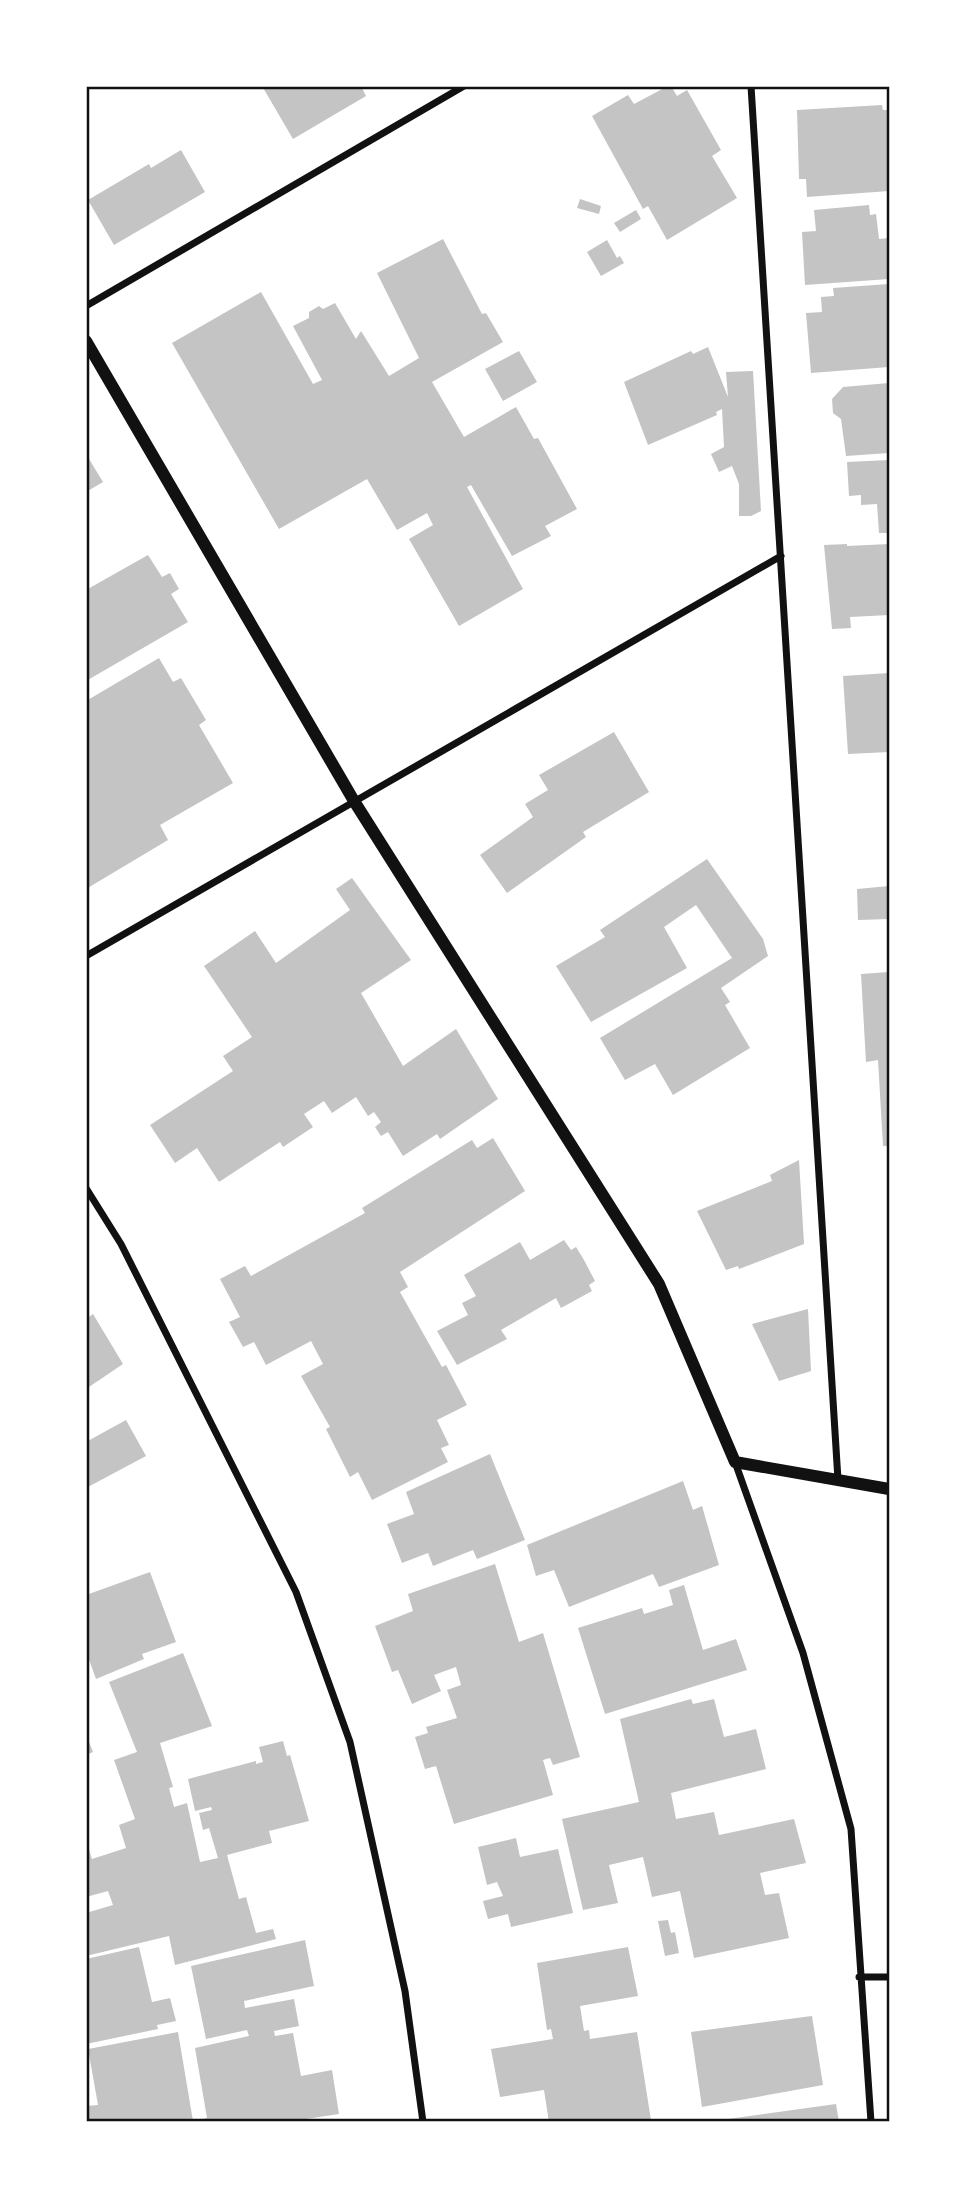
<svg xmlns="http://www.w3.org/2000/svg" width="975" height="2208" viewBox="0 0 975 2208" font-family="'Public Sans',sans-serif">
	<rect width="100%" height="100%" fill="#fff"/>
	<path fill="#c4c4c4" d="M 262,86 L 361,86 L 366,96 L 293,139 Z
		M 668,86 L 671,86 L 677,96 L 687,90 L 721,150 L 712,156 L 737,198 L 667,240 L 648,206 L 643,209 L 592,116 L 628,95 L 634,104 Z
		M 882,105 L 883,110 L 889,110 L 889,191 L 807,197 L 806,179 L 799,179 L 797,110 Z
		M 181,150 L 205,192 L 114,245 L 88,200 L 149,164 L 151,168 Z
		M 580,199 L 601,206 L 599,214 L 577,208 Z
		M 869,205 L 870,215 L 876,214 L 879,239 L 889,238 L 889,279 L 805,285 L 802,232 L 816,231 L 814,210 Z
		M 636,210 L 641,219 L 620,232 L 614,223 Z
		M 443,239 L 482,314 L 486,313 L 503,342 L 432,382 L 464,437 L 516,407 L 534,439 L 538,438 L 577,509 L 545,526 L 551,536 L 512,556 L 471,485 L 467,487 L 523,589 L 459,626 L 409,539 L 433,525 L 427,513 L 397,530 L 367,479 L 279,529 L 172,343 L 261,292 L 313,384 L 322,380 L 293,326 L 309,318 L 309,312 L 319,306 L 323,309 L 335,303 L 356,339 L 361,331 L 389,376 L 419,358 L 377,273 Z
		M 607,240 L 617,258 L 620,256 L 624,263 L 601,276 L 587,252 Z
		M 889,284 L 889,367 L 811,373 L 806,313 L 822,312 L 821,297 L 834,296 L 833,288 Z
		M 708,347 L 728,397 L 726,372 L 753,371 L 761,511 L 751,516 L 739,516 L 739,484 L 732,466 L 719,472 L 711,454 L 724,447 L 722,409 L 716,412 L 717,415 L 648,445 L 624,382 L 691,351 L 693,354 Z
		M 519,351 L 537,382 L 503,401 L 485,369 Z
		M 889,383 L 889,453 L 846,456 L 841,419 L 833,413 L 832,399 L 843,387 Z
		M 86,454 L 103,482 L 86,492 Z
		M 889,460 L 889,533 L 879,533 L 877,504 L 861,505 L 861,495 L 849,496 L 847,462 Z
		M 847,544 L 847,546 L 889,544 L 889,615 L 850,617 L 851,628 L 832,629 L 824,545 Z
		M 148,555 L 162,577 L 170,573 L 179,589 L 171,594 L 188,622 L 86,681 L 86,590 Z
		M 159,658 L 173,682 L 181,678 L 206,720 L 199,725 L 233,783 L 160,825 L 168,840 L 86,889 L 86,701 Z
		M 889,673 L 889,752 L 848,754 L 843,676 Z
		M 614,732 L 649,792 L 583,832 L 586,837 L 507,893 L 480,855 L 533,817 L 525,804 L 548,790 L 539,775 Z
		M 707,859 L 763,939 L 768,956 L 721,988 L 730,1002 L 725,1005 L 750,1048 L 673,1095 L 655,1064 L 625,1080 L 600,1038 L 732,958 L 696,905 L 664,927 L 687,968 L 591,1022 L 556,966 L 605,937 L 600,930 Z
		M 352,878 L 411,960 L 361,993 L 403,1066 L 456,1029 L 498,1099 L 440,1139 L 437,1134 L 403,1156 L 388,1132 L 381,1136 L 375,1127 L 381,1122 L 374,1112 L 368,1116 L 356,1097 L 332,1113 L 324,1101 L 304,1114 L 313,1127 L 283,1147 L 280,1142 L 219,1182 L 197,1148 L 175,1163 L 150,1125 L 233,1071 L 223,1056 L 252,1037 L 204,966 L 255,931 L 276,963 L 350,910 L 336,889 Z
		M 889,886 L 889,919 L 858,920 L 857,889 Z
		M 889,972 L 889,1146 L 883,1146 L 878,1060 L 866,1062 L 861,974 Z
		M 493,1138 L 525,1191 L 400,1272 L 408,1287 L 400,1292 L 442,1367 L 446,1365 L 467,1405 L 437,1420 L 449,1445 L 441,1448 L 448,1462 L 372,1500 L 358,1472 L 350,1477 L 326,1429 L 330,1427 L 301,1376 L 323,1364 L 311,1341 L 266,1365 L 254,1342 L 243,1347 L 229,1322 L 240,1317 L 220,1279 L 245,1266 L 251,1276 L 365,1213 L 362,1208 L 472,1140 L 477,1148 Z
		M 799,1160 L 804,1244 L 739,1269 L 738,1266 L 726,1270 L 697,1211 L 772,1181 L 770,1175 Z
		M 564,1240 L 571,1250 L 576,1247 L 584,1260 L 595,1281 L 589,1285 L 592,1291 L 561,1308 L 556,1298 L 501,1330 L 507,1339 L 457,1365 L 437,1331 L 468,1315 L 462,1303 L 476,1296 L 464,1275 L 520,1242 L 530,1260 Z
		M 808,1309 L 811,1371 L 779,1381 L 752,1324 Z
		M 93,1314 L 123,1364 L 86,1389 L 86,1319 Z
		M 126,1420 L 146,1456 L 86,1488 L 86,1442 Z
		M 490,1454 L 525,1540 L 477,1559 L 473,1550 L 433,1566 L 428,1553 L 402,1563 L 387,1524 L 414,1514 L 406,1492 Z
		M 683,1481 L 693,1510 L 702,1506 L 719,1565 L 659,1587 L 653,1574 L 569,1607 L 554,1570 L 536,1576 L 527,1545 Z
		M 495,1564 L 519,1642 L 543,1633 L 580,1757 L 553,1765 L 550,1758 L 543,1760 L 553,1795 L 454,1824 L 436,1766 L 425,1769 L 415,1737 L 428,1733 L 426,1727 L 457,1718 L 447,1690 L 461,1685 L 456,1667 L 434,1675 L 441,1691 L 412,1704 L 398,1670 L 392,1672 L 375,1626 L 413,1611 L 408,1594 Z
		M 150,1572 L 176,1642 L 142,1654 L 144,1659 L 96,1679 L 86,1651 L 86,1595 Z
		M 684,1585 L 703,1650 L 736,1639 L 747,1670 L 605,1714 L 578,1628 L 642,1608 L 644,1614 L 673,1605 L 669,1590 Z
		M 183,1653 L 212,1726 L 160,1743 L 173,1787 L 169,1788 L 174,1807 L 187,1803 L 200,1862 L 218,1858 L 209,1828 L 203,1830 L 199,1813 L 212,1810 L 211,1807 L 195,1811 L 188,1779 L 256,1761 L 256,1764 L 263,1762 L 259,1747 L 283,1741 L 287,1756 L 290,1755 L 309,1821 L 269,1831 L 272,1843 L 227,1855 L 239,1899 L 246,1897 L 256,1933 L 273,1929 L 276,1939 L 175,1965 L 169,1936 L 86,1956 L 86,1913 L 113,1905 L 108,1891 L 86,1897 L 86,1841 L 92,1859 L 126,1848 L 119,1825 L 135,1819 L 114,1760 L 137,1752 L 109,1682 Z
		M 691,1699 L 693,1704 L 714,1699 L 724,1737 L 756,1729 L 766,1769 L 671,1793 L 676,1819 L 714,1812 L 719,1835 L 794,1819 L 806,1863 L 760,1873 L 765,1895 L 779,1893 L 789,1938 L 694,1958 L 680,1891 L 652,1897 L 643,1857 L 609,1865 L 618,1903 L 583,1910 L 562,1819 L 639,1802 L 620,1719 Z
		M 86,1734 L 93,1752 L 86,1755 Z
		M 516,1838 L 520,1857 L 558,1849 L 573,1913 L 511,1927 L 508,1914 L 488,1919 L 483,1901 L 503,1896 L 497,1882 L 487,1885 L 478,1847 Z
		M 668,1920 L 671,1933 L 675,1932 L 679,1953 L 665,1956 L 658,1921 Z
		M 305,1940 L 314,1986 L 244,2001 L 245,2008 L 294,1999 L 299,2026 L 274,2031 L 275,2036 L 293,2033 L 301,2076 L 332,2070 L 339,2114 L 306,2119 L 307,2122 L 86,2122 L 86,2106 L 98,2105 L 88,2049 L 178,2032 L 193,2121 L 207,2118 L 195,2048 L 249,2036 L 247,2030 L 206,2039 L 191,1966 Z
		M 139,1947 L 152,2002 L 170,1998 L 176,2021 L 157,2025 L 158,2029 L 86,2044 L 86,1959 Z
		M 628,1947 L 638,1996 L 580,2006 L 584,2031 L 589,2030 L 590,2039 L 637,2032 L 651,2120 L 549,2122 L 544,2090 L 500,2097 L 491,2049 L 553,2039 L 551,2029 L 547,2030 L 537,1963 Z
		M 812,2016 L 823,2085 L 702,2107 L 691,2032 Z
		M 836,2104 L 839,2122 L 714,2122 L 714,2121 Z"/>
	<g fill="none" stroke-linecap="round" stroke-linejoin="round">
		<path stroke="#111" stroke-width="7" d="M 751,86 L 838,1480
			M 86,306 L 464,86
			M 86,956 L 781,556
			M 86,1188 L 121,1244 L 296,1592 L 350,1742 L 405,1991 L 423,2122
			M 735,1462 L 803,1653 L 851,1829 L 871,2122
			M 859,1977 L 889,1977"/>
		<path stroke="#111" stroke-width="12" d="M 86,341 L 354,801 L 659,1284 L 735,1462 L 889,1489"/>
	</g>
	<rect width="975" height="2208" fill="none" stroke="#ffffff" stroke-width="175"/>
	<rect x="88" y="88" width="800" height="2032" fill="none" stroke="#111" stroke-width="2.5"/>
</svg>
